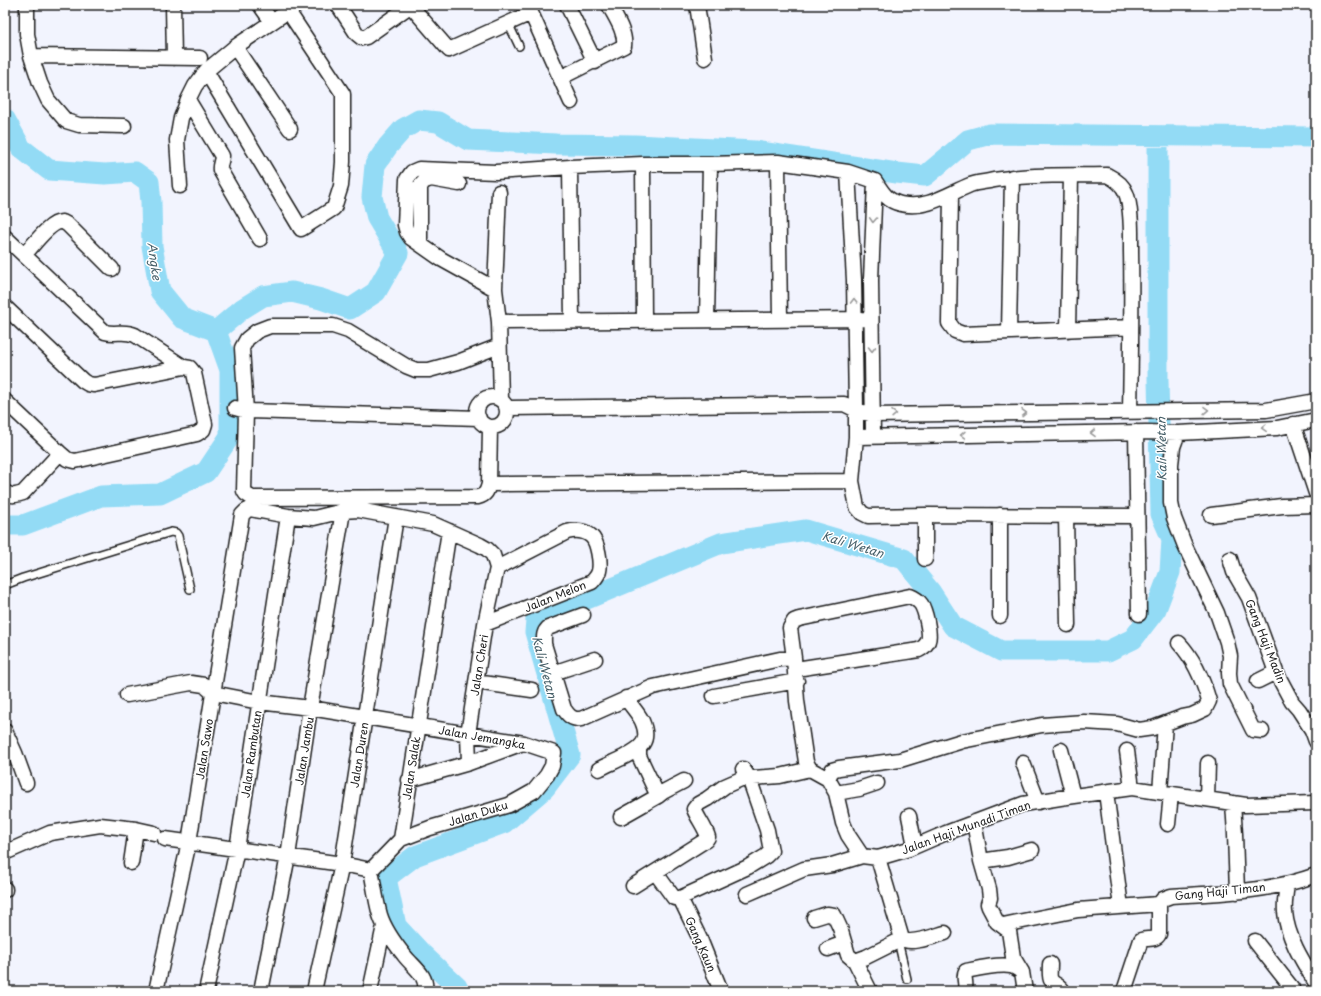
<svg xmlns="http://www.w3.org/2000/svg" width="1321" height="996" viewBox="0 0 1321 996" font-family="'Playpen Sans',sans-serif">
	<rect width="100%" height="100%" fill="#f2f4fe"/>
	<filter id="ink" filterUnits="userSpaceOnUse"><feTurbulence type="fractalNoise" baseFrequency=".025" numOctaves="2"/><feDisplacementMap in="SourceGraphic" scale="8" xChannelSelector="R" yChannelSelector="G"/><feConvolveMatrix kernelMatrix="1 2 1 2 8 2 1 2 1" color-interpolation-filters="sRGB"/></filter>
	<g filter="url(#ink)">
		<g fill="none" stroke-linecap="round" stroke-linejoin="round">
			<path stroke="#93dbf5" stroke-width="21" d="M 5,119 L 21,148 L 49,170 L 105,174 L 135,172 L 149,182 L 151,202 L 152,246 L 160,291 L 182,318 L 216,331 L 242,309 L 263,296 L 292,292 L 321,299 L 350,309 L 376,292 L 398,253 L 377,218 L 372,197 L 375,165 L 388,146 L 403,129 L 419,120 L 438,122 L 468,140 L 556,144 L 635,145 L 755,151 L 897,173 L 925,176 L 968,140 L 990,134 L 1316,137
				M 5,525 L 23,525 L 101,496 L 160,494 L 206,472 L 230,436 L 230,370 L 216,331
				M 459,991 L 457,987 L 422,954 L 396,926 L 386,878 L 415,856 L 504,823 L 545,788 L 570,755 L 535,632 L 536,620 L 721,543 L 806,530 L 904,559 L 930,591 L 953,626 L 1001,651 L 1108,651 L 1133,639 L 1156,609 L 1170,572 L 1172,539 L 1161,514 L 1158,379 L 1158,136"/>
			<defs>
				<path id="service" d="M 508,23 L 519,46
					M 5,585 L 23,578 L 171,532 L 176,533 L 178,536 L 190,589
					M 898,941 L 907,979"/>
				<path id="minor" d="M 27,5 L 27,34 L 31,56 L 40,83 L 48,100 L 66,121 L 79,125 L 124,126
					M 173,5 L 174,58
					M 260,5 L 272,22
					M 338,5 L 357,34 L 362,38 L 366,37 L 411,5
					M 410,5 L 449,50 L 531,13
					M 567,5 L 595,62
					M 697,5 L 705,58
					M 528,6 L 571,102
					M 235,47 L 290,129
					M 31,56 L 200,58
					M 206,71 L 301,229 L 334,208 L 341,186 L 343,162 L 343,94 L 288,11
					M 560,78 L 624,46 C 626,32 615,17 609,5
					M 188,100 L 222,156 C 222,161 219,165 220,170 L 260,239
					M 778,162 L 780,320
					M 643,164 L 644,321
					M 570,167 L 572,321
					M 848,172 L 854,280 L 856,410 L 856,437 L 852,481 L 857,507 L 862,513 L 868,516 L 925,515 L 1137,516
					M 180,186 L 177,140 L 181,118 L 188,100 L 195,86 L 206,71 L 235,47 L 297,5
					M 499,192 L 495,289 L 499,322 L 501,400
					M 951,195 L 949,323 L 955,331 L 963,334 L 1131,327
					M 5,237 L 105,332 C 116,335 124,330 135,335 L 184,367
					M 420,243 L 420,186 L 425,181 L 431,179 L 459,184
					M 24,255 C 32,247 50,221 62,222 C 64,222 66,224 68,225 L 112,269
					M 495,289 L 441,259 L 411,238 L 407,232 L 405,225 L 407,179 L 412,172 L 419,169 L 496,172 L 570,167 L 643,164 L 710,164
					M 5,307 L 83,381 L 88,384 L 94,385 L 184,367 L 190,368 L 194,373 L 205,424 L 203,430 L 197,434 L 75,461 L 67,459 L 60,453 L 5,401
					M 707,320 L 710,164 L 778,162 L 848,172 L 875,181 C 882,192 887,201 901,204 C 926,210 948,194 970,185 C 977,182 987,182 994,180 C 1032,174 1069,176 1107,175 C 1115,179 1123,185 1126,193 C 1132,208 1131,236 1131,251 C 1132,305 1131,358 1130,411
					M 499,322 L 871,319
					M 1068,330 L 1071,176
					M 1009,332 L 1012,177
					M477 412a15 15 0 1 1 30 0a15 15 0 1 1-30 0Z
					M 235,408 L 246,411 L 479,418
					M 507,408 L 844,404 L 856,410 L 873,415 L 1266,410 L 1316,401
					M 1293,424 L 1316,493
					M 490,427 L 489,484 C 487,491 486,495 478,497 L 252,498 L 246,494 L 244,491 L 246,411 L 242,348 L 247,339 L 257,331 L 270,326 L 333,326 L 348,331 L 406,366 L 416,370 L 429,370 L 458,362 L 499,346
					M 1136,432 L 1139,614
					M 1178,433 L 1173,447 L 1171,464 L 1171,503 L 1174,518 L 1185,546 L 1217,613 L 1227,642 L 1230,656 L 1229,673 L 1230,684 L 1253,730 L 1262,731
					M 873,436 L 871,280 L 875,181
					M 856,437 L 1146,432 L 1178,433 L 1277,428 L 1316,420
					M 489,484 L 852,481
					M 5,492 C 11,497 17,495 23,493 L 60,453
					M 925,515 L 925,559
					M 1211,515 L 1282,506 L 1316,505
					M 1066,516 L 1068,625
					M 1230,559 L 1234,572 L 1249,598 L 1276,672 L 1292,702 L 1299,710 L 1312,730 L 1316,741
					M 583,615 L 548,628 C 543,633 544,637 544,644 L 564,709 C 568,715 572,720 581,719 L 653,687 L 780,659 L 794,658 L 797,701 L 806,762 L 810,769 L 828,779 L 836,793 L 843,823 L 848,835 L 862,856
					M 1000,616 L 1000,515
					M 485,624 L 592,582 C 595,578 598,576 599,571 C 601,563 598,542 591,536 C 584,530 575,530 567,532 L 497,568
					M 794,658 L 790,628 L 794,621 L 799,619 L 910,596 C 915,598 918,600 921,604 C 925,610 931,634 928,641 C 926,646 923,648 919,650 L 796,669
					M 553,673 L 595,659
					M 1258,681 L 1276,672
					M 476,682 L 532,690
					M 127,695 L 191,683 L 204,685 L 213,693 L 259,702 L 310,708 L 524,743 L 554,753 L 552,766 L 547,775 L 534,791 L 509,805 L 430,828 L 401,839
					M 714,696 L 797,681
					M 5,731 L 15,753 L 26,783
					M 639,749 L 639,756 L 658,796 L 663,792 L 684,781
					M 1061,750 L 1073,796
					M 1127,751 L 1132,788
					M 1023,763 L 1038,802
					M 599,769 C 607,765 616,761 624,757 C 641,748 651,742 642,721 C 638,713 631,706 626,698
					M 828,779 L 832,770 L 839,768 L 900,760 L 962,741 L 1042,725 L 1084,722 L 1117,724 L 1139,730 L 1153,728 L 1182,717 L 1192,715 L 1205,709 L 1209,701 C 1203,680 1194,659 1179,643
					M 409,780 L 469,763 L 523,743
					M 1106,792 L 1121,907
					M 1160,792 L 1165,724
					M 836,793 L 859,789 L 877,783
					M 1207,799 L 1208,763
					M 1233,803 L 1235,834 L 1237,892
					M 909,816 L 915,846
					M 621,817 L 658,796
					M 1168,824 L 1171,794
					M 165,839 L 342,864 L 371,870
					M 5,851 L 9,851 L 50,833 L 100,825 L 136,829
					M 878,858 L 902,939
					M 981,861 L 1008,857 L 1032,850
					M 131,863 L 136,829 L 154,833
					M 655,872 L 674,898 L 680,898 L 748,867 L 766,856 L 771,851 L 767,830 L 749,778 L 743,769
					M 1287,884 C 1286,893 1284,903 1285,912 C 1287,937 1303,962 1316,983
					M 633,886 L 706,840 L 708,837 C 705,827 698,819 694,809 L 698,804 L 707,799 L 725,786 L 741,779 L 780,776 L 810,769
					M 5,889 L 5,890
					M 747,894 L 804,869 L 832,865 L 862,856 L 878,858 L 909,849 L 946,833 L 1023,804 L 1060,798 L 1132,788 L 1246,805 L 1316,803
					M 680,898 L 700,939 L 721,991
					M 814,918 L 827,914 L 834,915 L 840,928 L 848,955 L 855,961 L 870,991
					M 1003,925 L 1078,910 L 1159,904
					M 902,939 C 911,945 934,936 945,933
					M 1255,941 L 1292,988
					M 828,949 L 844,943
					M 855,961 L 866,957 L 902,939
					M 1050,964 C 1050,968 1049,977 1051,980 C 1054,985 1060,985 1063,991
					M 1022,972 L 1025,991
					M 156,991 L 189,842 L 242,515 L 246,511 L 250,509 L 288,516 L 314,518 L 343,511 L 358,510 L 433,524 L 480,545 L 487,549 L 493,555 L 497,568 L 485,624 L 468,734 L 469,763
					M 206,991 L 237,849 L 288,516
					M 261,991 L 288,856 L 310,708 L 343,511
					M 314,991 L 342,864 L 396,517
					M 370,991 L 384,926
					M 425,991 C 428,975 413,967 404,955 C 396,945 384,928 380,915 C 376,901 374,885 371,870 L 401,839 L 449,531
					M 964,991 C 968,985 962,977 966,971 C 980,968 997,964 1011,966 C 1015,967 1019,970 1022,972 L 1013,957 L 1009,931 L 997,922 L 989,907 L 988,904 L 990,898 L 989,889 L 981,861 L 974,822
					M 1124,991 L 1141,940 C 1147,938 1156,941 1159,934 L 1159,904 L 1163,899 L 1171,896 C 1220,893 1270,892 1316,875"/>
			</defs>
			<use href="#service" stroke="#1c1c1c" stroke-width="10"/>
			<use href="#minor" stroke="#1c1c1c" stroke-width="17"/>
			<use href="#service" stroke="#fff" stroke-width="7"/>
			<use href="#minor" stroke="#fff" stroke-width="14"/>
		</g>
		<defs><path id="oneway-chevron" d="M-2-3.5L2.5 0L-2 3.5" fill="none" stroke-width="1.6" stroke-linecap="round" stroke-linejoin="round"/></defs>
		<g stroke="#999">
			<use href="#oneway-chevron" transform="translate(873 220) rotate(93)"/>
			<use href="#oneway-chevron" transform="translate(854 301) rotate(-91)"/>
			<use href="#oneway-chevron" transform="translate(872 349) rotate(89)"/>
			<use href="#oneway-chevron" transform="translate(1206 410) rotate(-1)"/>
			<use href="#oneway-chevron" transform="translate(1024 413) rotate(-1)"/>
			<use href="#oneway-chevron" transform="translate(894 414) rotate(-1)"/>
			<use href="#oneway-chevron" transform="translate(1264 428) rotate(177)"/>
			<use href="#oneway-chevron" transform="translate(1093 433) rotate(179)"/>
			<use href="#oneway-chevron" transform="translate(963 435) rotate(179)"/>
		</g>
	</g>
	<g text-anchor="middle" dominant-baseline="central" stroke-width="3" stroke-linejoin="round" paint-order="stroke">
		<g font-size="11" fill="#1c1c1c" stroke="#fff">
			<text transform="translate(555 596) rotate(-22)">Jalan Melon</text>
			<text transform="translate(1266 641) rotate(68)">Gang Haji Madin</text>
			<text transform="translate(479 665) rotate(-81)">Jalan Cheri</text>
			<text transform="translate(482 737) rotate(10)">Jalan Jemangka</text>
			<text transform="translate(204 749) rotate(-81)">Jalan Sawo</text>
			<text transform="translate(304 751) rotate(-81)">Jalan Jambu</text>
			<text transform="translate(251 754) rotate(-82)">Jalan Rambutan</text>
			<text transform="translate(359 755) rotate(-81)">Jalan Duren</text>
			<text transform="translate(411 768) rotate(-81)">Jalan Salak</text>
			<text transform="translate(478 813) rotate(-17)">Jalan Duku</text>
			<text transform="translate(966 827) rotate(-20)">Jalan Haji Munadi Timan</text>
			<text transform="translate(1220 891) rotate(-6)">Gang Haji Timan</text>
			<text transform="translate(701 944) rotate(66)">Gang Kaun</text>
		</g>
		<g font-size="12" font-style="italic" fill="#465f68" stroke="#fff">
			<text transform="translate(155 261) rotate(82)">Angke</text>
			<text transform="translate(1161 449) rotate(-91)">Kali Wetan</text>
			<text transform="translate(853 544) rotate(17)">Kali Wetan</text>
			<text transform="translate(545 667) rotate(75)">Kali Wetan</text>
		</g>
	</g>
	<rect width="1321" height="996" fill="none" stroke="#fff" stroke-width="20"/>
	<rect x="10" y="10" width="1301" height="976" fill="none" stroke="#1c1c1c" stroke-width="1.5" filter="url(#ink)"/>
</svg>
